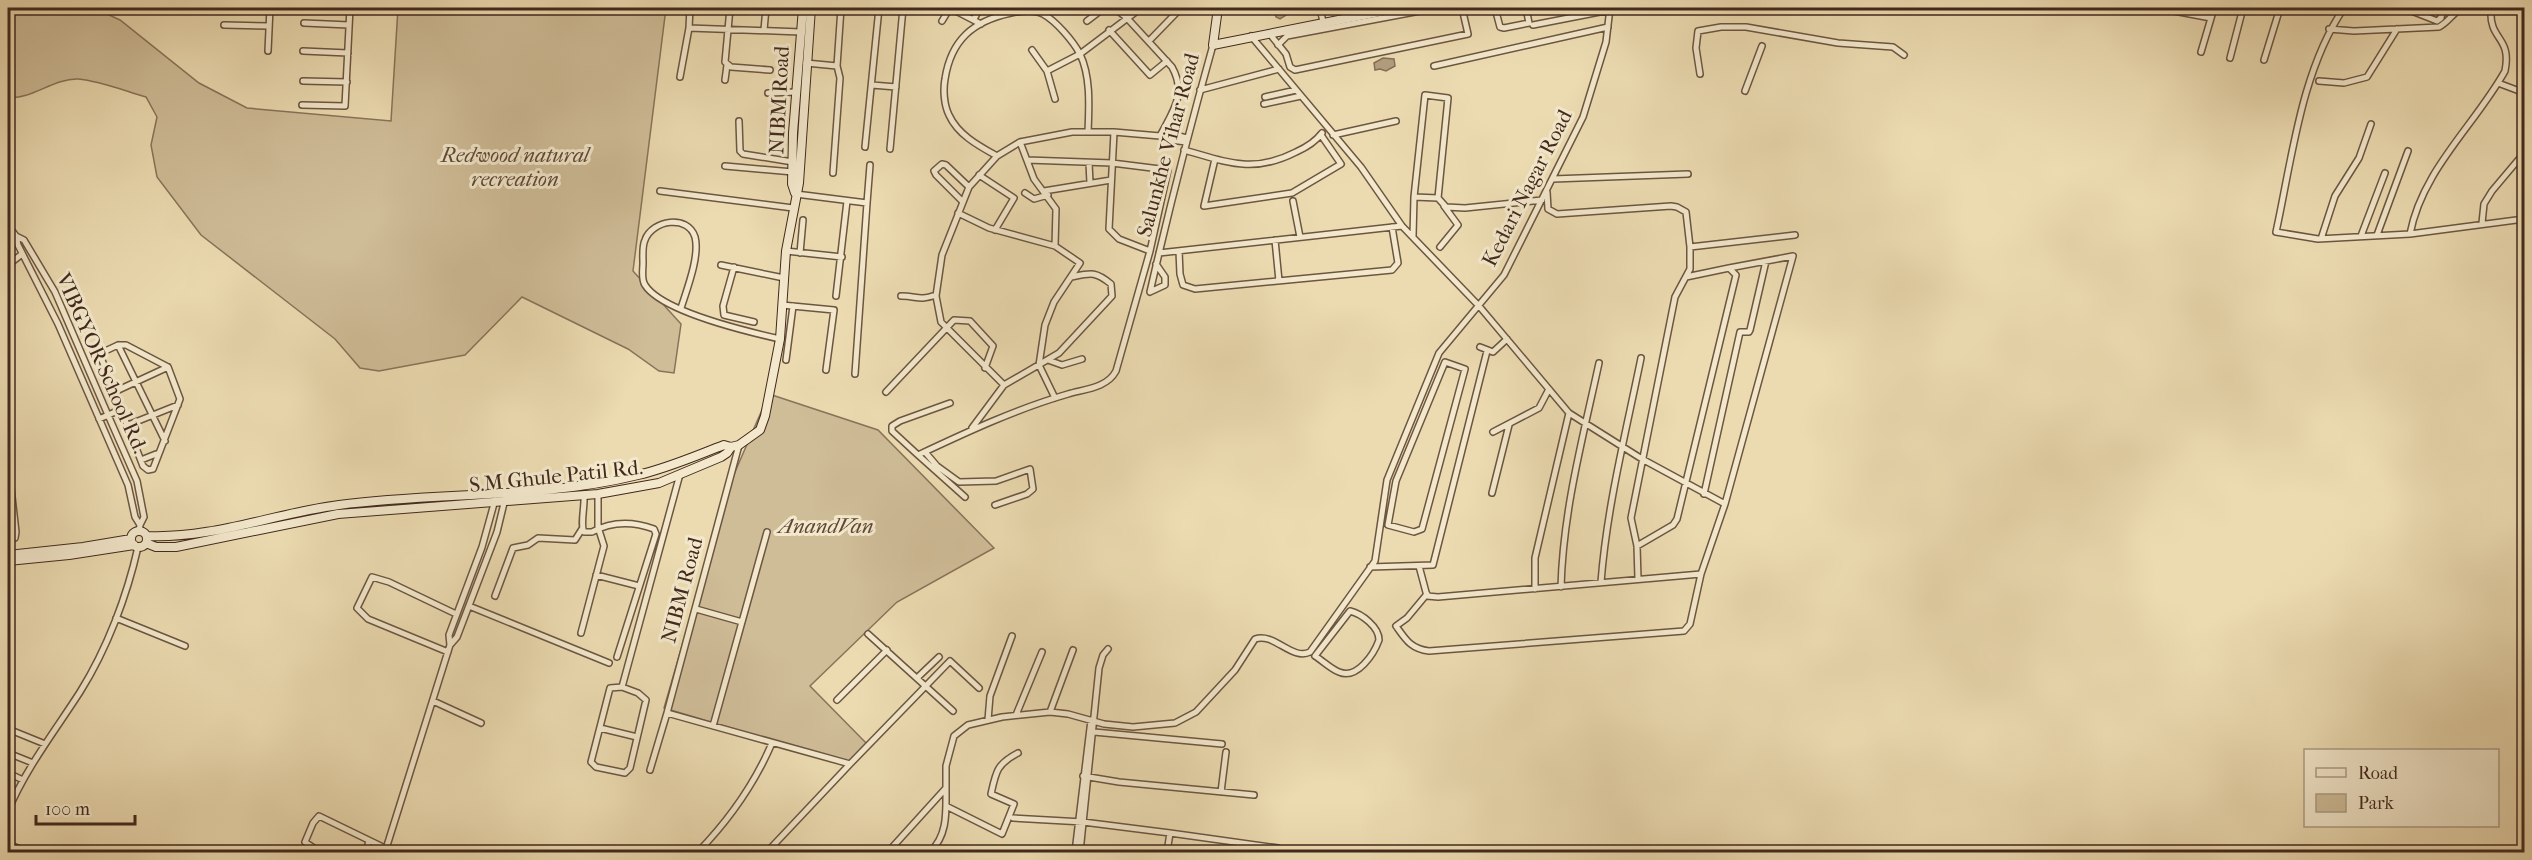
<svg xmlns="http://www.w3.org/2000/svg" width="2532" height="860" viewBox="0 0 2532 860" font-family="'IM FELL French Canon',serif">
	<rect width="100%" height="100%" fill="#ecdbb1"/>
	<filter id="stains"><feTurbulence type="fractalNoise" baseFrequency=".00333" numOctaves="4"/><feColorMatrix values="0 0 0 0 .2 0 0 0 0 .09 0 0 0 0 .02 0 0 0 .5 -.17"/></filter>
	<radialGradient id="worn" r=".72"><stop offset=".6" stop-color="#630" stop-opacity="0"/><stop offset="1" stop-color="#630" stop-opacity=".3"/></radialGradient>
	<path fill="#cfbd98" stroke="#88735a" stroke-width="1.5" d="M 8,8 L 94,8 L 120,20 L 199,83 L 247,108 L 391,121 L 398,8 L 666,8 L 633,271 L 681,324 L 674,373 L 659,371 L 628,349 L 522,297 L 465,355 L 379,371 L 360,368 L 335,339 L 201,235 L 157,177 L 151,145 L 157,117 L 146,97 C 125,91 101,81 78,79 C 54,78 29,101 8,97 Z
		M 769,394 L 878,430 L 994,548 L 897,602 L 810,686 L 868,745 L 850,764 L 664,708 L 728,488 Z"/>
	<path fill="#b29e7f" stroke="#856f58" stroke-width="1.5" d="M 1273,8 L 1289,8 L 1291,9 L 1288,14 L 1280,19 L 1276,17 Z
		M 1383,58 L 1394,59 L 1395,66 L 1386,71 L 1380,69 L 1375,70 L 1374,63 Z"/>
	<g fill="none" stroke-linecap="round" stroke-linejoin="round">
		<defs>
			<path id="street" d="M 730,8 L 725,62 L 731,67 L 770,70
				M 1114,8 L 1126,17 L 1172,67 C 1187,94 1173,111 1160,136
				M 1320,8 L 1323,22
				M 1495,8 L 1500,27 L 1504,28 L 1529,23 L 1526,8
				M 2158,8 L 2211,18
				M 2344,8 C 2301,71 2292,159 2276,232 L 2318,239 L 2410,234 L 2524,219
				M 2407,8 L 2409,10 L 2437,21 L 2441,18
				M 2484,8 L 2491,10 L 2499,8
				M 974,19 L 980,8
				M 2440,19 L 2445,8
				M 942,21 L 950,8 L 981,24
				M 1087,21 L 1104,8
				M 304,23 L 349,25
				M 224,25 L 269,26
				M 1533,25 L 1610,10
				M 689,28 L 690,8
				M 2329,29 L 2354,31 L 2439,27 C 2449,22 2453,12 2463,8
				M 764,30 L 766,8
				M 1109,30 L 1150,75 L 1167,61
				M 1269,33 L 1286,54 L 1290,67 L 1295,70 L 1468,34 L 1462,8
				M 1251,36 L 1361,167 L 1402,226 L 1479,306 L 1569,413 L 1642,459 L 1725,504 L 1701,574
				M 1149,41 L 1181,8
				M 1278,45 L 1287,36 L 1436,8
				M 1032,50 L 1047,71 L 1055,99
				M 268,51 L 270,8
				M 303,51 L 348,53
				M 2201,52 L 2214,8
				M 2230,58 L 2243,8
				M 2264,60 L 2280,8
				M 806,63 L 837,66
				M 1434,66 L 1608,27
				M 1047,71 L 1080,54 L 1141,8
				M 1700,74 L 1696,48 L 1698,31 L 1721,27 L 1746,27 L 1838,43 L 1893,47 L 1904,55
				M 680,77 L 689,28 L 801,32
				M 725,80 L 727,65
				M 303,81 L 347,82
				M 2319,81 L 2344,83 L 2367,77 L 2397,29
				M 2498,83 L 2522,92
				M 872,85 L 896,87
				M 1200,90 L 1279,69
				M 1745,91 L 1762,46
				M 768,93 L 796,92
				M 1265,97 L 1296,90
				M 1264,104 L 1301,96
				M 302,105 L 345,106 L 350,8
				M 739,121 L 740,151 L 743,154 L 793,162
				M 1114,132 L 1109,229 L 1119,239 L 1150,251
				M 1162,135 L 1166,133 L 1187,138
				M 1333,135 L 1396,121
				M 1020,142 L 1034,179 L 1056,209 L 1055,246 L 1080,263 L 1054,302 L 1045,325 L 1039,365 L 1055,398
				M 865,147 L 879,8
				M 890,149 L 903,8
				M 1184,150 C 1227,162 1253,174 1296,152 C 1305,148 1316,141 1322,133
				M 997,156 C 979,146 958,135 949,115 C 944,105 943,90 945,79 C 951,40 973,21 1011,13 C 1021,11 1034,9 1043,14 C 1056,21 1073,41 1080,54 C 1091,77 1089,107 1088,132
				M 1215,159 L 1204,206 L 1292,193 L 1341,164 L 1321,135
				M 1089,163 L 1090,183
				M 725,166 L 793,172
				M 833,173 L 840,78 L 837,66 L 841,8
				M 979,175 L 1014,198 L 995,230
				M 1553,179 L 1688,174
				M 660,191 L 793,208
				M 1044,191 L 1111,180
				M 1547,192 L 1548,209 L 1557,214 L 1671,206 L 1677,207 L 1686,212 L 1690,247 L 1690,269 L 1675,297 L 1631,518 L 1637,546 L 1638,579
				M 1025,193 L 1034,199 L 1048,195
				M 796,194 L 867,203 L 855,374
				M 1414,197 L 1438,198
				M 962,201 L 936,175 L 934,171 L 942,164 L 946,165 L 969,187
				M 1293,201 L 1300,237
				M 867,203 L 870,165
				M 958,213 L 989,228 L 1055,246
				M 2482,223 L 2484,204 L 2492,191 L 2524,153
				M 8,225 L 16,236 L 24,240 L 55,292 L 108,415 L 137,481 L 144,517 L 140,525
				M 2410,234 C 2422,170 2475,125 2505,71 C 2512,36 2489,41 2491,10
				M 2377,235 L 2408,151
				M 16,236 L 18,245 L 58,324 L 128,485 L 135,517 L 140,525 L 139,531
				M 1413,236 L 1414,197 L 1425,95 L 1448,98 L 1438,198 L 1446,207 L 1465,208 L 1542,200
				M 2361,236 L 2385,173
				M 2321,239 L 2335,196 L 2359,158 L 2371,124
				M 1275,240 L 1279,281
				M 1440,247 L 1458,225 L 1444,206
				M 1690,247 L 1795,235
				M 786,251 L 842,257
				M 1179,251 L 1180,274 L 1183,285 L 1195,289 L 1392,270 L 1398,263 L 1392,227
				M 800,253 L 803,220
				M 1159,253 L 1402,226
				M 1156,264 L 1165,277 L 1165,285 L 1150,292 C 1169,209 1190,127 1213,45
				M 8,265 L 22,254
				M 721,265 L 784,278
				M 734,267 L 723,306 L 724,315 L 754,322
				M 836,296 L 847,201
				M 901,296 C 918,296 918,301 936,295
				M 782,305 L 834,310 L 826,370
				M 681,308 C 687,289 700,256 695,237 C 688,214 652,220 645,240 C 642,246 643,256 643,263 C 643,270 641,279 645,285 C 662,312 749,332 780,339
				M 118,345 L 126,345 L 168,367 L 180,399 L 153,469 L 148,470 L 143,466 L 100,355 L 101,353 Z
				M 118,345 L 165,441
				M 1480,347 L 1493,352 L 1507,339
				M 786,360 L 793,306
				M 1048,360 L 1062,365 L 1082,359
				M 1445,362 L 1465,369 L 1422,529 L 1414,532 L 1388,525 L 1396,481 Z
				M 1004,385 L 1059,353 L 1112,296 L 1111,284 C 1095,271 1091,273 1071,277
				M 114,392 L 168,367
				M 886,392 L 954,320 L 970,321 L 993,346 L 985,368
				M 950,403 L 900,421 L 892,426 L 892,431 L 918,455 C 967,432 1016,409 1068,394 C 1085,389 1107,388 1116,371 L 1150,251 L 1168,170 L 1112,163 L 1027,160
				M 99,419 L 122,409
				M 128,425 L 178,405
				M 972,428 L 1004,385 L 941,322 L 936,296 L 942,255 L 969,187 L 997,156 L 1020,142 L 1072,132 L 1114,132 L 1160,136 L 1163,139 L 1186,142
				M 1493,432 L 1539,408 L 1549,389
				M 739,445 L 667,713 L 850,764 L 950,661 L 979,688
				M 925,452 L 937,466 L 959,482 L 996,481 L 1030,469 L 1033,489 L 1027,494 L 995,505
				M 918,455 L 965,497
				M 141,460 L 156,454
				M 8,487 L 11,488 L 16,532 L 15,538 L 8,541
				M 1492,493 L 1509,425
				M 1704,494 L 1740,332 L 1749,332 L 1750,330 L 1766,261
				M 584,495 C 585,506 580,525 584,532 L 592,532 C 612,521 632,521 654,529 L 656,534 L 617,657
				M 1725,504 L 1793,256 L 1729,268
				M 1637,546 L 1673,525 L 1677,519 L 1736,275 L 1729,268 L 1686,277
				M 1419,566 L 1427,596 L 1438,597 L 1701,574 L 1690,624 L 1684,631 L 1429,651 C 1411,649 1406,640 1396,626 L 1407,618 L 1427,594
				M 1370,567 L 1433,565 L 1487,351
				M 596,575 L 639,586
				M 1601,582 C 1607,506 1626,432 1641,358
				M 1561,587 C 1563,511 1583,437 1599,363
				M 1535,589 L 1535,558 L 1569,413
				M 495,596 L 513,548 L 528,545 L 538,538 L 575,540 L 582,529
				M 469,606 L 609,663
				M 696,609 L 742,622
				M 1350,611 C 1362,614 1379,627 1379,640 C 1374,654 1357,680 1339,672 C 1331,669 1323,661 1315,656 Z
				M 116,618 L 185,646
				M 581,633 L 604,546 L 598,527 L 598,494
				M 868,634 L 953,711
				M 450,645 L 457,637 L 497,532 L 505,499
				M 448,652 L 368,619 L 357,608 L 372,577 L 389,582 L 456,614
				M 917,678 L 939,657
				M 622,687 L 610,688 L 591,762 L 596,767 L 625,773 L 630,768 L 646,700 L 638,693 L 622,687 L 680,474
				M 837,700 L 887,650
				M 433,701 L 481,723
				M 1050,712 L 1073,650
				M 1016,715 L 1042,652
				M 988,720 L 990,696 L 1012,636
				M 713,726 L 767,532
				M 600,728 L 637,737
				M 8,729 L 45,744
				M 1094,732 L 1222,744
				M 8,753 L 33,763
				M 650,770 L 667,713
				M 8,773 L 23,780
				M 1083,776 L 1119,782 L 1254,795
				M 1221,792 L 1226,752
				M 946,806 L 1002,834 L 1014,804 L 991,794 C 996,771 997,764 1018,753
				M 8,811 C 26,768 55,731 80,692 C 107,649 127,596 138,547
				M 1013,818 L 1083,822 L 1170,833
				M 8,844 L 27,852
				M 320,852 L 305,842 L 313,823 L 319,816 L 387,849
				M 366,852 L 369,841
				M 385,852 L 450,645 L 449,635 L 482,547 L 495,500
				M 698,852 C 728,821 755,783 772,743
				M 767,852 L 850,764
				M 888,852 L 946,788 L 946,766 L 954,736 L 968,725 L 1002,717 L 1050,712 L 1068,714 L 1104,724 L 1133,727 L 1175,723 L 1196,712 L 1235,670 L 1255,639 C 1274,632 1292,661 1310,652 L 1375,561 L 1387,480 L 1439,353 L 1504,275 L 1583,117 L 1606,42 L 1610,8
				M 930,852 C 948,835 946,812 946,788
				M 1075,852 L 1091,720
				M 1080,852 L 1099,668 L 1103,655 L 1108,649
				M 1167,852 L 1170,833 L 1278,848"/>
			<path id="secondary" d="M 1218,8 L 1213,45 L 1399,8
				M 795,193 L 792,184 L 793,133 L 803,8
				M131 539a8 8 0 1 1 16 0a8 8 0 1 1-16 0Z
				M 147,536 C 212,539 276,513 339,505 C 438,492 541,499 638,475 C 668,468 695,456 724,445 L 731,447 L 739,445 L 760,430 L 765,416 L 780,339 L 786,251 L 799,183 L 811,8
				M 146,543 L 156,547 L 176,547 L 338,514 L 598,494 L 659,483 L 721,457 L 727,453 L 731,447
				M 8,555 L 83,547 L 131,539
				M 8,561 L 69,555 L 134,545"/>
		</defs>
		<use href="#street" stroke="#6c5642" stroke-width="8"/>
		<use href="#secondary" stroke="#41291d" stroke-width="10"/>
		<use href="#street" stroke="#f3e8cc" stroke-width="5"/>
		<use href="#secondary" stroke="#f3e8cc" stroke-width="8"/>
	</g>
	<g text-anchor="middle" dominant-baseline="central" stroke-width="6" stroke-linejoin="round" paint-order="stroke">
		<g font-size="21" fill="#41291d" stroke="#f3e8cc">
			<text transform="translate(779 100) rotate(-87)">NIBM Road</text>
			<text transform="translate(1168 145) rotate(-75)">Salunkhe Vihar Road</text>
			<text transform="translate(1527 188) rotate(-63)">Kedari Nagar Road</text>
			<text transform="translate(102 363) rotate(66)">VIBGYOR School Rd.</text>
			<text transform="translate(556 476) rotate(-6)">S.M Ghule Patil Rd.</text>
			<text transform="translate(682 590) rotate(-75)">NIBM Road</text>
		</g>
		<g font-size="21" font-style="italic" fill="#5d4736" stroke="#f3e8cc">
			<text x="515" y="155">Redwood natural<tspan x="515" dy="24">recreation</tspan></text>
			<text x="826" y="526">AnandVan</text>
		</g>
	</g>
	<rect width="2532" height="860" fill="none" stroke="#ecdbb1" stroke-width="30"/>
	<rect x="9" y="9" width="2514" height="842" fill="none" stroke="#41291d" stroke-width="3"/>
	<rect x="15" y="15" width="2502" height="830" fill="none" stroke="#41291d" stroke-width="1.5"/>
	<rect x="2304" y="749" width="195" height="78" fill="#f3e8cc" stroke="#ac9c86" stroke-width="1.5"/>
	<rect x="2316" y="768" width="30" height="9" fill="#f3e8cc" stroke="#ac9c86" stroke-width="1.5"/>
	<text x="2358" y="779" font-size="18" fill="#41291d">Road</text>
	<rect x="2316" y="794" width="30" height="18" fill="#cfbd98" stroke="#ac9c86" stroke-width="1.5"/>
	<text x="2358" y="809" font-size="18" fill="#41291d">Park</text>
	<path d="M36 815v9h99v-9" fill="none" stroke="#41291d" stroke-width="3"/>
	<text x="45" y="815" font-size="18" fill="#41291d" stroke="#f3e8cc" stroke-width="4.5" paint-order="stroke">100 m</text>
	<rect width="100%" height="100%" filter="url(#stains)"/>
	<rect width="100%" height="100%" fill="url(#worn)"/>
</svg>
